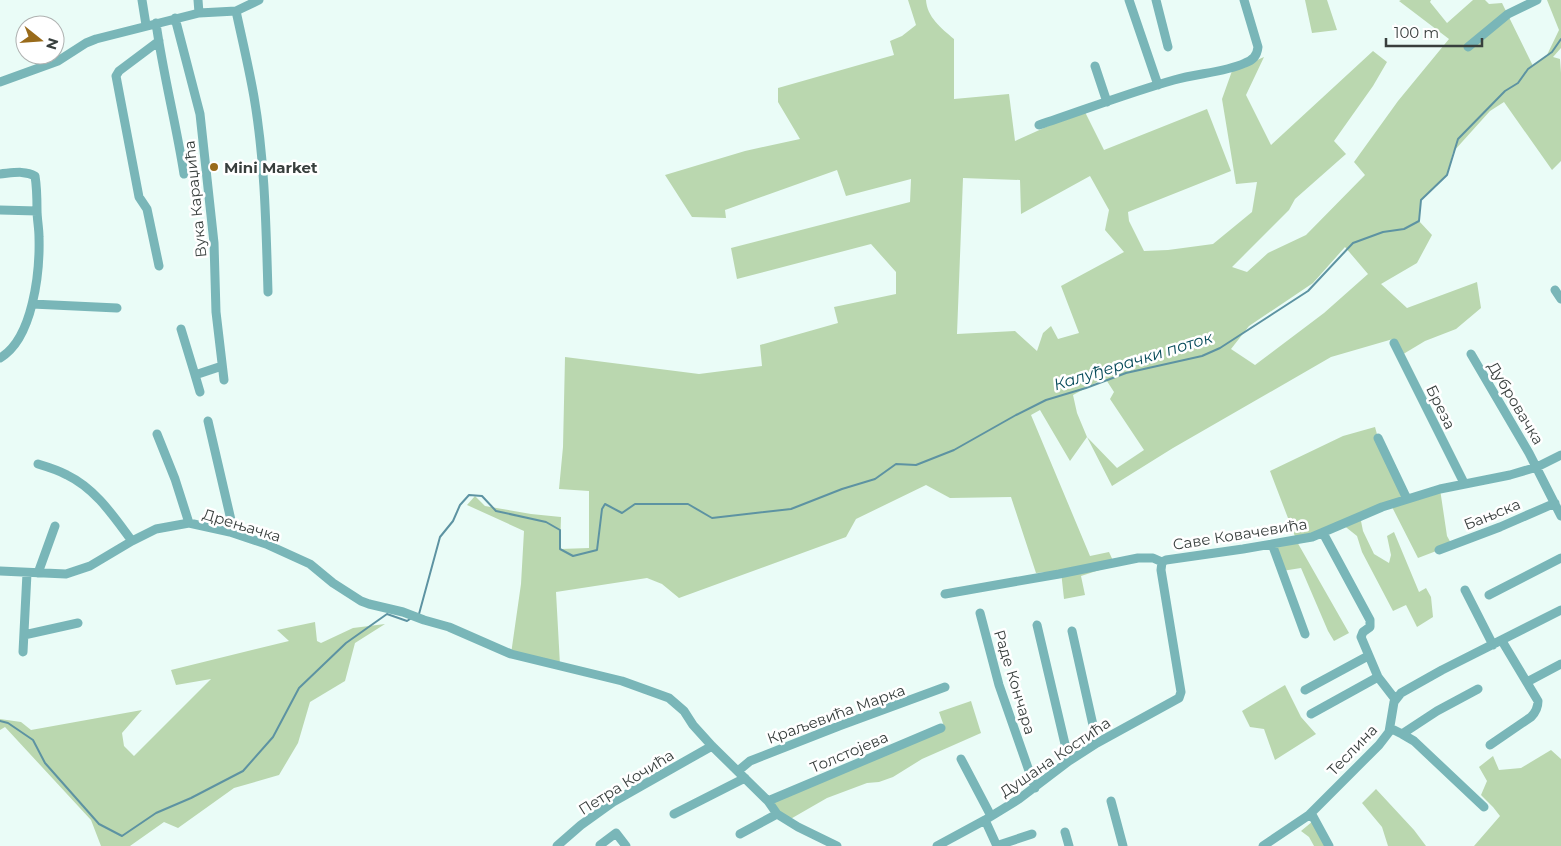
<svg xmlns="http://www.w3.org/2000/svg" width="1561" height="846" viewBox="0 0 1561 846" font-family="Montserrat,sans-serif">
	<rect width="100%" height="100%" fill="#eafcf7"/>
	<path fill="#bad7af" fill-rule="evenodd" d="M 908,0 L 926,0 C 927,17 941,28 954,39 L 954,99 L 1009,94 L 1015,141 L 1084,110 L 1104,150 L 1207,109 L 1231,171 L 1128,212 L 1129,221 L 1144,251 L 1168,250 L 1213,244 L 1252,212 L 1257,182 L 1236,184 L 1222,99 L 1232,71 L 1264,57 L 1246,95 L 1271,145 L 1373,51 L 1387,62 L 1373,86 L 1334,141 L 1346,154 L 1295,199 L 1289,210 L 1232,267 L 1247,272 L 1268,253 L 1306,235 L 1365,175 L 1354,162 L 1398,101 L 1449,39 L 1399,1 L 1401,0 L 1431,0 L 1430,2 L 1447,23 L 1473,0 L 1485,0 L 1489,4 L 1502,3 L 1533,66 L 1547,55 L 1559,30 L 1547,0 L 1561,0 L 1561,48 L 1553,57 L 1560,59 L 1561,73 L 1561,161 L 1552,170 L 1504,102 L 1490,111 L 1453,152 L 1447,175 L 1421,200 L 1419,221 L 1432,235 L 1417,263 L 1381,284 L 1407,308 L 1477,282 L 1481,308 L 1456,329 L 1425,341 L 1400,356 L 1393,339 L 1331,357 L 1173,448 L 1112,486 L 1087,437 L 1070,461 L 1040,410 L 1031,415 L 1090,556 L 1109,552 L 1115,565 L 1081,576 L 1085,595 L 1064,599 L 1061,571 L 1036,573 L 1011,497 L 950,498 L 926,485 L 856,519 L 846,537 L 679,598 L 662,584 L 647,578 L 556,592 L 560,665 L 511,654 L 521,584 L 524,531 L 467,505 L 475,496 L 485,506 L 531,514 L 561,517 L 560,549 L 589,548 L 589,491 L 559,489 L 563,447 L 565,357 L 699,374 L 762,366 L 760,345 L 838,323 L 834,307 L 896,294 L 896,272 L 871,244 L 737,279 L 731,248 L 910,202 L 911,179 L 846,196 L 837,170 L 725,210 L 726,218 L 692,217 L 665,175 L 745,151 L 800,139 L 778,102 L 778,88 L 894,55 L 890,41 L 902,36 L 916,25 ZM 1090,176 L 1109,210 L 1105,230 L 1124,252 L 1061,286 L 1079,333 L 1058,339 L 1051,326 L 1043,333 L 1037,351 L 1015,331 L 957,334 L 963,178 L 1020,180 L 1021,214 ZM 1345,247 L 1368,274 L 1324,313 L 1255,365 L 1231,349 L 1249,326 L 1313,283 ZM 1105,378 L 1114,392 L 1110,399 L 1144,450 L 1117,468 L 1087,437 L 1077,413 L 1073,395 Z
		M 1305,0 L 1327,0 L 1337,30 L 1312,33 Z
		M 1375,427 L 1378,438 L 1407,499 L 1440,489 L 1447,536 L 1452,545 L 1418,558 L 1391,505 L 1360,516 L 1363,531 L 1374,554 L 1389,563 L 1391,555 L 1387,536 L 1394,532 L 1419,592 L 1426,588 L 1431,597 L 1433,617 L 1417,627 L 1406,605 L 1393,611 L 1362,552 L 1357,536 L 1342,524 L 1296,540 L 1349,633 L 1334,641 L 1328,631 L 1301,568 L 1282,571 L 1272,544 L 1296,539 L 1270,471 L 1343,436 Z
		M 315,622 L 317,641 L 321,643 L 353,628 L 385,624 L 355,643 L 345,681 L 310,702 L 298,743 L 279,775 L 234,788 L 178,828 L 164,822 L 130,846 L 101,846 L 91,820 L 5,727 L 0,730 L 0,719 L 21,722 L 31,730 L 142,710 L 122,733 L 124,746 L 134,756 L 211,679 L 176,685 L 171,670 L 289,641 L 277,630 Z
		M 1285,685 L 1301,717 L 1316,734 L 1275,760 L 1264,729 L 1250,727 L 1242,711 Z
		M 971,701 L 981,733 L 922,759 L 893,777 L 879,782 L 867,783 L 827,798 L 787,821 L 768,801 L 945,729 L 939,712 Z
		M 1551,750 L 1561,759 L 1561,846 L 1474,846 L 1500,816 L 1493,807 L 1481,795 L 1487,781 L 1479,767 L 1493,756 L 1499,770 L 1521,768 Z
		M 1376,789 L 1414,830 L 1426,846 L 1388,846 L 1382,827 L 1362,803 Z
		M 1313,821 L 1325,846 L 1314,846 L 1309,837 L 1301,831 Z"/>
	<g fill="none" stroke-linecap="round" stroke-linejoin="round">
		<path stroke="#5d93a2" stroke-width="2" d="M 419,614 L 440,537 L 453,521 L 460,505 L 469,495 L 482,496 L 496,511 L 546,522 L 560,530 L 560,549 L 573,556 L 597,550 L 602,509 L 605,504 L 622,513 L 635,504 L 688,504 L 712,518 L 791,509 L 842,489 L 875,479 L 896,464 L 916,465 L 954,450 L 1016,415 L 1046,400 L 1086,388 L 1126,373 L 1202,356 L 1220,348 L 1308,291 L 1353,243 L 1383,232 L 1404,229 L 1419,221 L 1421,200 L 1447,175 L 1458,139 L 1505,91 L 1518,83 L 1528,69 L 1552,52 L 1561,39
			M 0,721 L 8,723 L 33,740 L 45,763 L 99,824 L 122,836 L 156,813 L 191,798 L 243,771 L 273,737 L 299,688 L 346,643 L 387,614 L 407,621 L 410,619"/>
		<path stroke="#79b6b8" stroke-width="9" d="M 142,0 L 146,25
			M 198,0 L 199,13
			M 1129,0 L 1158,85
			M 1156,0 L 1168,47
			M 236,11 C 242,39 249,68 254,97 C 265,161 266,227 268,292
			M 175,18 L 200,114 L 214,243 L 216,312 L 224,380
			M 156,23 C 163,74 176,123 184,174
			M 159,41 L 119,71 L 116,76 L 139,197 L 147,209 L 159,266
			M 1468,47 L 1508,14 L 1537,0
			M 1095,66 L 1107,102
			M 0,82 L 58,61 L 86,43 L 96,39 L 199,13 L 236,11 L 259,0
			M 1039,125 C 1084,110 1128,93 1174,80 C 1197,73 1223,73 1245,63 C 1253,60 1257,56 1258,47 L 1244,0
			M 0,174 C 12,173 25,170 35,176 C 37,188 37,198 37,210 C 37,219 39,228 39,237 C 40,272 33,339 0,358
			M 0,210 L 37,211
			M 1555,290 L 1561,299
			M 32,304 L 117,308
			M 181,329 L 195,375
			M 1394,343 L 1464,483
			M 1471,354 L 1529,453 L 1561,516
			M 200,392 L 195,375 L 222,366
			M 208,421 L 231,520 L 230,532
			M 157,434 L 175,479 L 189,523
			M 1378,438 L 1407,499
			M 38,464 C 48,467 58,470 67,475 C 96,489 114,517 132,541
			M 1323,533 L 1370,620 L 1370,627 L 1363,632 L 1361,637 L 1378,677 L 1395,699
			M 1272,544 L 1305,634
			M 1439,550 L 1500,527 L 1555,503
			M 0,571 L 66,574 L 90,566 L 132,541 L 156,529 L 189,523 L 230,532 L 266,544 L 310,564 L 333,583 L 361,601 L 369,604 L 403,612 L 424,620 L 449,627 L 511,654 L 622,681 L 669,698 L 684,711 L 693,725 L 712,746 L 768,801 L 777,814 L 798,827 L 837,846
			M 38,573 L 55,526
			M 1465,590 L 1493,645
			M 945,594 L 1059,574 L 1138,558 L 1153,558 L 1162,562 L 1166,560 L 1243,549 L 1312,537 L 1382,507 L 1440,489 L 1510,475 L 1537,467 L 1561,455
			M 1489,595 L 1561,558
			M 980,613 L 999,685 L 1035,788
			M 1037,625 L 1069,761
			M 1072,631 L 1097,743
			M 24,635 L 78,623
			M 23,652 L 27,573
			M 1527,682 L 1561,664
			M 1305,690 L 1368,656
			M 1311,714 L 1378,677
			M 1390,728 L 1402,734 L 1414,741 L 1484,807
			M 1402,734 L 1437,711 L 1478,689
			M 1490,745 L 1531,717 C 1536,712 1538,708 1538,701 L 1502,641
			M 961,759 L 991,816
			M 738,771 L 750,761 L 839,726 L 945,687
			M 768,801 L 941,728
			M 1111,801 L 1123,846
			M 1311,813 L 1329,846
			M 674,814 L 745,778
			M 985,820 L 996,844 L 999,845 L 1032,834
			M 1065,832 L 1069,846
			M 740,834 L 777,814
			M 600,845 L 616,833 L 626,846
			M 557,846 L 581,825 L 613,802 L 712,746
			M 937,846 L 985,820 L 1019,799 L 1069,761 L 1097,743 L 1179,698 L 1181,692 L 1161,570 L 1162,562
			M 1263,846 L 1309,815 L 1379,745 L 1389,732 L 1394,702 L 1401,693 L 1442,670 L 1561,610"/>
	</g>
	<circle fill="#996b1b" stroke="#fff" stroke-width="2" cx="214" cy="167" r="5"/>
	<g text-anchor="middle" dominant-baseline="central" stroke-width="5" stroke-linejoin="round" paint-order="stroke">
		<g font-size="15" font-weight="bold" fill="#383f3d" stroke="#fff" text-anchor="start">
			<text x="224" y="167">Mini Market</text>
		</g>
		<g font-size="15" fill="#383f3d" stroke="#fff">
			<text transform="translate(195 199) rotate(-96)">Вука Караџића</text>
			<text transform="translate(1516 403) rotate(59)">Дубровачка</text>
			<text transform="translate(1441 407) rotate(64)">Бреза</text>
			<text transform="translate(1492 514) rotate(-22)">Бањска</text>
			<text transform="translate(242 525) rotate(17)">Дрењачка</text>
			<text transform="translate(1240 534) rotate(-9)">Саве Ковачевића</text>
			<text transform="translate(1015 682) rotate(73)">Раде Кончара</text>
			<text transform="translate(836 714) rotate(-20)">Краљевића Марка</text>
			<text transform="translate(1352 750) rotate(-46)">Теслина</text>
			<text transform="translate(849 752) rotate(-23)">Толстојева</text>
			<text transform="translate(1055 757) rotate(-34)">Душана Костића</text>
			<text transform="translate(626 782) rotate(-32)">Петра Кочића</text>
		</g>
		<g font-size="16" font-style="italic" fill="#054a59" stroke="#fff">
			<text transform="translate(1133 361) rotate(-17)">Калуђерачки поток</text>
		</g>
	</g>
	<g transform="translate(40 40) rotate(107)"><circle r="24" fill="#ffffff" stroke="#afb2b1"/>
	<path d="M0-4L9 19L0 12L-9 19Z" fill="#996b1b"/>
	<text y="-8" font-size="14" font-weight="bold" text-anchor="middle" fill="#383f3d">N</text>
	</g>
	<path d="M1386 38v8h96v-8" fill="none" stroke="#383f3d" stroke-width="2.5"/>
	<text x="1394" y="38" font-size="15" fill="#383f3d" stroke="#ffffff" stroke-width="4" paint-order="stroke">100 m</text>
</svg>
